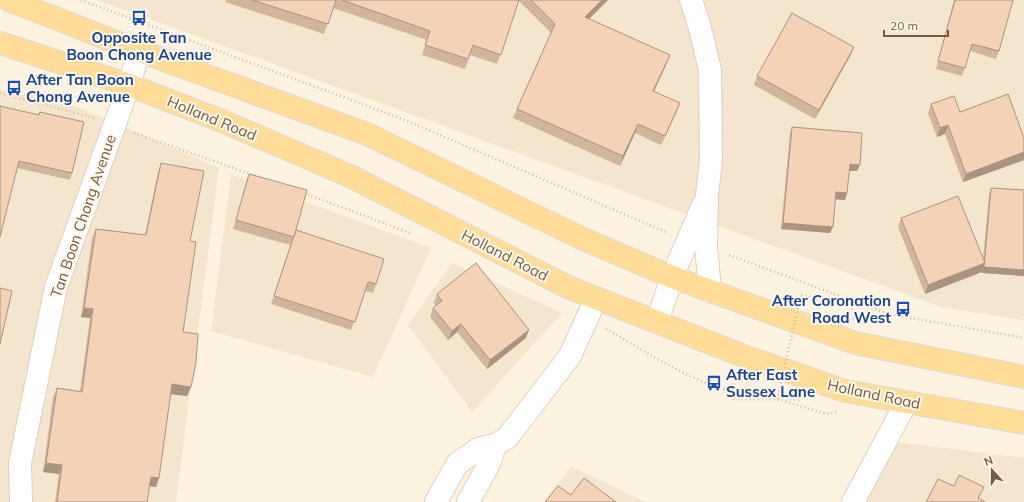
<svg xmlns="http://www.w3.org/2000/svg" width="1024" height="502" viewBox="0 0 1024 502" font-family="Mulish,sans-serif">
	<rect width="100%" height="100%" fill="#fdf3e0"/>
	<path fill="#f4e5cf" d="M 97,0 L 1024,0 L 1024,320 L 944,308 Z
		M 0,89 L 73,105 L 219,168 L 176,502 L 0,502 Z
		M 231,174 L 431,248 L 373,377 L 211,331 Z
		M 452,263 L 562,313 L 472,412 L 408,325 Z
		M 896,442 L 1024,458 L 1024,502 L 864,502 Z
		M 571,466 L 645,502 L 544,502 Z"/>
	<g fill="none" stroke-linecap="round" stroke-linejoin="round">
		<defs>
			<path id="minor" d="M 691,0 L 700,28 L 710,70 L 711,161 L 707,194 L 706,246 L 710,291
				M 657,322 L 672,277 L 703,205
				M 21,502 L 20,463 L 56,287 L 129,85 L 139,51
				M 436,502 L 457,464 L 478,449 L 495,445 L 507,438 L 570,356 L 596,298
				M 468,502 L 489,464 L 495,445
				M 853,502 L 906,403"/>
			<path id="major" d="M 9,0 L 139,51 L 367,134 L 581,238 L 672,277 L 855,343 L 1024,377
				M 0,43 L 129,85 L 222,121 L 350,176 L 570,288 L 744,356 L 845,391 L 1024,423"/>
		</defs>
		<use href="#minor" stroke="#e1cfbc" stroke-width="24"/>
		<use href="#major" stroke="#e0dad7" stroke-width="24"/>
		<path stroke="#d7b59b" stroke-width="2.5" stroke-dasharray="1 3" stroke-linecap="butt" d="M 81,0 L 405,120 L 668,233
			M 0,93 L 94,118
			M 134,133 L 265,179
			M 304,193 L 410,233
			M 729,255 L 889,314 L 1024,338
			M 801,295 L 854,309 L 854,319
			M 606,329 C 638,347 675,371 708,384 C 737,396 771,394 801,401
			M 736,376 L 731,391 L 734,399 L 777,399 L 826,414 L 837,412"/>
		<use href="#minor" stroke="#fff" stroke-width="22"/>
		<use href="#major" stroke="#fddd97" stroke-width="22"/>
		<path stroke="#d7b59b" stroke-width="2.5" stroke-dasharray="1 3" stroke-linecap="butt" d="M 777,399 L 801,295"/>
	</g>
	<path fill="#d1b59d" d="M 226,0 L 608,0 L 589,19 L 666,65 L 654,92 L 680,103 L 676,113 L 661,145 L 635,133 L 620,166 L 513,118 L 517,109 L 551,33 L 519,1 L 497,64 L 470,55 L 465,69 L 422,55 L 427,40 L 333,8 L 324,34 L 225,2 Z
		M 954,0 L 1013,0 L 999,51 L 996,59 L 970,51 L 962,76 L 936,69 Z
		M 854,47 L 850,56 L 815,119 L 754,85 L 757,76 Z
		M 931,104 L 960,112 L 1024,138 L 1024,160 L 963,182 L 945,134 L 937,137 L 928,113 Z
		M 0,106 L 38,115 L 40,112 L 72,173 L 70,180 L 17,168 Z
		M 792,127 L 857,171 L 849,171 L 845,200 L 835,199 L 833,227 L 830,233 L 781,229 L 790,133 Z
		M 161,163 L 190,241 L 183,332 L 191,387 L 187,396 L 171,394 L 156,487 L 149,486 L 147,502 L 55,502 L 59,474 L 43,472 L 53,397 L 57,388 L 80,391 L 90,318 L 81,317 L 92,238 L 96,229 L 145,235 L 158,172 Z
		M 249,174 L 294,235 L 376,284 L 373,293 L 365,291 L 351,330 L 271,304 L 291,243 L 290,245 L 233,229 L 246,183 Z
		M 991,188 L 1024,190 L 1024,276 L 982,273 L 982,269 L 982,272 L 925,294 L 898,227 L 901,218 L 983,259 L 989,194 Z
		M 437,294 L 526,338 L 487,369 L 457,332 L 448,340 L 430,317 L 433,308 L 436,306 L 434,303 Z"/>
	<path fill="#aa9380" d="M 602,0 L 608,0 L 581,27 L 585,17 Z
		M 854,47 L 850,56 L 815,119 L 819,110 Z
		M 670,55 L 666,65 L 649,101 L 653,91 Z
		M 680,103 L 676,113 L 661,145 L 665,136 Z
		M 638,124 L 635,133 L 620,166 L 623,156 Z
		M 948,125 L 945,134 L 937,137 L 940,128 Z
		M 1024,152 L 1024,160 L 963,182 L 966,174 Z
		M 850,164 L 860,165 L 857,171 L 847,171 Z
		M 836,192 L 847,193 L 845,200 L 833,199 Z
		M 783,223 L 833,227 L 830,233 L 781,229 Z
		M 985,263 L 982,272 L 925,294 L 928,285 Z
		M 984,267 L 1024,270 L 1024,276 L 982,273 Z
		M 84,308 L 93,309 L 90,318 L 81,317 Z
		M 461,324 L 457,332 L 448,340 L 452,331 Z
		M 529,330 L 526,338 L 487,369 L 490,360 Z
		M 172,384 L 191,387 L 187,396 L 169,394 Z
		M 46,463 L 62,465 L 59,474 L 43,472 Z
		M 151,477 L 159,478 L 156,487 L 147,486 Z"/>
	<path fill="#f3d2b7" stroke="#aa9380" d="M 252,0 L 336,0 L 328,24 Z
		M 342,0 L 519,0 L 501,55 L 473,45 L 468,59 L 425,45 L 430,31 Z
		M 531,0 L 602,0 L 585,17 L 670,55 L 653,91 L 680,103 L 665,136 L 638,124 L 623,156 L 517,109 L 555,24 Z
		M 955,0 L 1013,0 L 999,51 L 972,44 L 965,68 L 938,61 Z
		M 792,13 L 854,47 L 819,110 L 757,76 Z
		M 1008,94 L 1024,138 L 1024,152 L 966,174 L 948,125 L 940,128 L 931,104 L 954,96 L 960,112 Z
		M 0,106 L 39,115 L 40,112 L 84,122 L 72,173 L 19,161 L 0,237 Z
		M 792,127 L 862,133 L 860,165 L 850,164 L 847,193 L 836,192 L 833,227 L 783,223 Z
		M 161,163 L 204,171 L 190,241 L 196,242 L 183,332 L 198,334 L 196,363 L 191,387 L 172,384 L 159,478 L 151,477 L 147,502 L 57,502 L 62,465 L 46,463 L 57,388 L 82,392 L 93,309 L 84,308 L 96,229 L 146,235 Z
		M 249,174 L 307,190 L 294,237 L 236,220 Z
		M 991,188 L 1024,190 L 1024,270 L 984,267 Z
		M 958,196 L 985,263 L 928,285 L 901,218 Z
		M 296,230 L 384,259 L 376,284 L 368,282 L 355,322 L 274,296 Z
		M 476,263 L 529,330 L 490,360 L 461,324 L 452,331 L 433,308 L 442,301 L 437,294 Z
		M 0,288 L 12,291 L 0,344 Z
		M 959,475 L 984,487 L 978,498 L 985,502 L 926,502 L 938,479 L 954,486 Z
		M 584,478 L 616,502 L 545,502 L 558,486 L 571,495 Z"/>
	<defs>
		<symbol id="bus-bare" viewBox="-9 -9 18 18"><path d="M-5-6H5V4H4V6H2V4H-2V6H-4V4H-5ZM-3.5-4V0h7V-4ZM-3.5 1.2v1.5H-2V1.2ZM2 1.2v1.5H3.5V1.2Z" fill="#1a4fb4" stroke="#fff7e7" stroke-width="2.5" paint-order="stroke"/></symbol>
	</defs>
	<g fill-rule="evenodd">
		<use href="#bus-bare" x="128" y="7" width="22" height="22"/>
		<use href="#bus-bare" x="3" y="77" width="22" height="22"/>
		<use href="#bus-bare" x="892" y="298" width="22" height="22"/>
		<use href="#bus-bare" x="703" y="372" width="22" height="22"/>
	</g>
	<g text-anchor="middle" dominant-baseline="central" stroke-width="4" stroke-linejoin="round" paint-order="stroke">
		<g font-size="15" font-weight="bold" fill="#164399" stroke="#fff7e7" text-anchor="start">
			<text x="139" y="37" text-anchor="middle">Opposite Tan<tspan x="139" dy="17">Boon Chong Avenue</tspan></text>
			<text x="26" y="79">After Tan Boon<tspan x="26" dy="17">Chong Avenue</tspan></text>
			<text x="891" y="300" text-anchor="end">After Coronation<tspan x="891" dy="17">Road West</tspan></text>
			<text x="726" y="374">After East<tspan x="726" dy="17">Sussex Lane</tspan></text>
		</g>
		<g font-size="15" fill="#745947" stroke="#fff7e7">
			<text transform="translate(212 118) rotate(22)">Holland Road</text>
			<text transform="translate(83 216) rotate(-71)">Tan Boon Chong Avenue</text>
			<text transform="translate(505 255) rotate(27)">Holland Road</text>
			<text transform="translate(874 394) rotate(12)">Holland Road</text>
		</g>
	</g>
	<g transform="translate(992 470) rotate(339)" stroke="#fff7e7" stroke-width="3" paint-order="stroke">
	<path d="M0-3L7 15L0 10L-7 15Z" fill="#745947"/>
	<text y="-6" font-size="11" font-weight="bold" text-anchor="middle" fill="#745947">N</text>
	</g>
	<path d="M884 30v6h64v-6" fill="none" stroke="#745947" stroke-width="2"/>
	<text x="890" y="30" font-size="12" fill="#745947" stroke="#fff7e7" stroke-width="3" paint-order="stroke">20 m</text>
</svg>
